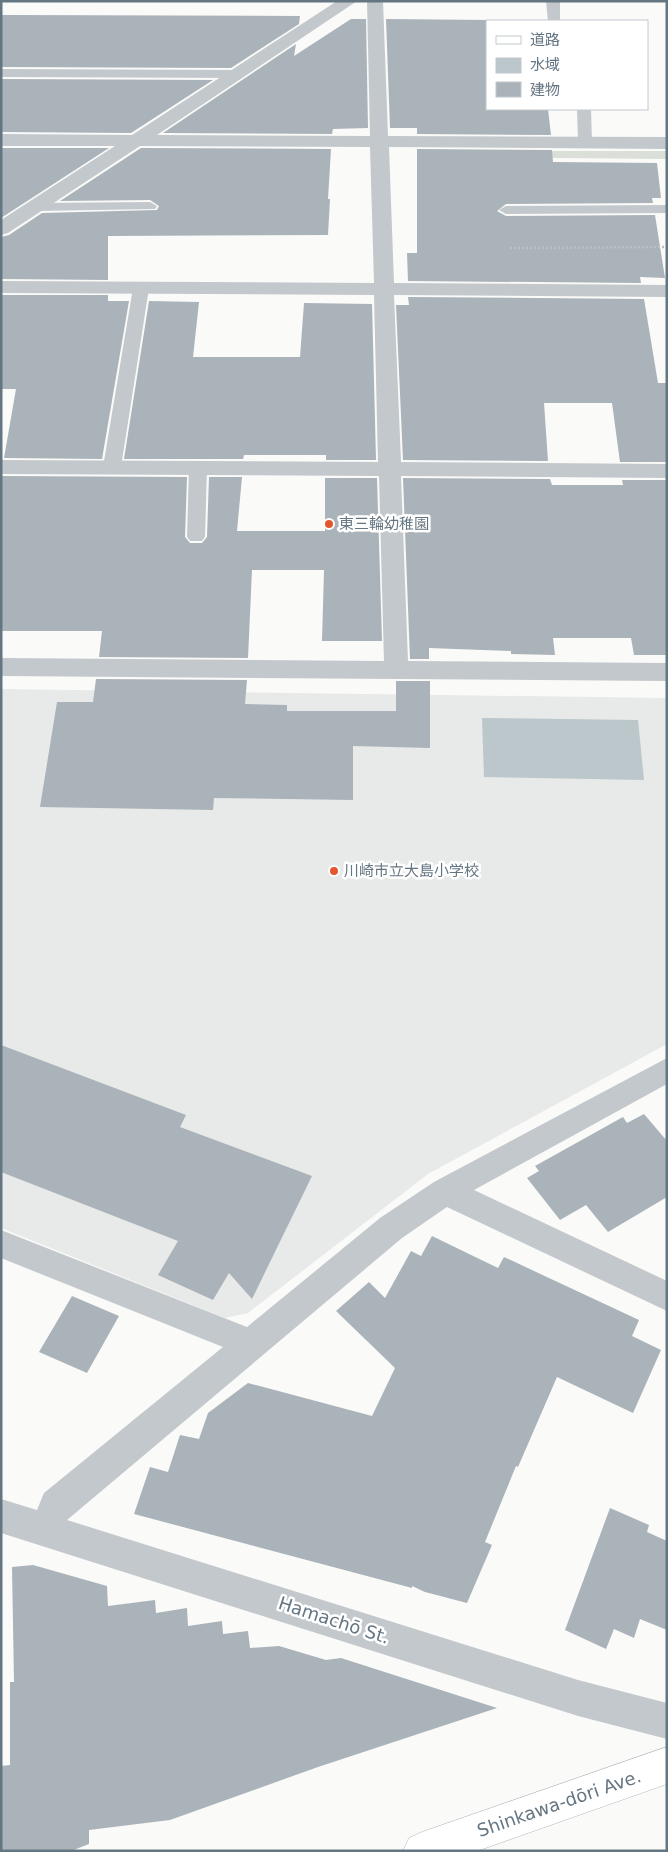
<svg xmlns="http://www.w3.org/2000/svg" width="668" height="1852" viewBox="0 0 668 1852" font-family="'DejaVu Sans','Noto Sans JP',sans-serif">
	<rect width="100%" height="100%" fill="#fafaf8"/>
	<path fill="#e8e9e9" d="M 1,689 L 667,698 L 667,1044 L 428,1174 L 248,1313 L 225,1318 L 1,1228 Z"/>
	<path fill="#dadfd7" d="M 465,151 L 667,151 L 667,159 L 465,157 Z"/>
	<path fill="#bbc7cb" d="M 482,718 L 638,720 L 644,780 L 484,777 Z"/>
	<path fill="#aab3b9" d="M 1,15 L 9,15 L 300,16 L 299,24 L 231,68 L 1,67 Z
		M 351,19 L 366,19 L 368,128 L 333,129 L 332,134 L 163,133 L 296,44 L 294,56 Z
		M 386,19 L 487,20 L 487,109 L 548,109 L 551,135 L 417,134 L 417,128 L 390,128 Z
		M 1,79 L 213,80 L 131,133 L 1,132 Z
		M 1,148 L 109,148 L 1,218 Z
		M 141,148 L 331,149 L 328,199 L 330,199 L 328,235 L 108,236 L 108,280 L 1,279 L 1,237 L 9,235 L 42,213 L 157,210 L 159,206 L 150,200 L 60,201 Z
		M 417,149 L 552,150 L 553,162 L 657,163 L 661,198 L 652,198 L 653,203 L 506,204 L 497,211 L 506,216 L 655,215 L 665,278 L 640,277 L 641,283 L 408,281 L 407,253 L 417,253 Z
		M 1,295 L 108,295 L 108,301 L 129,301 L 102,459 L 4,458 L 16,389 L 1,389 Z
		M 408,297 L 644,299 L 658,383 L 667,383 L 667,462 L 620,462 L 612,403 L 544,403 L 548,461 L 403,460 L 396,305 L 409,305 Z
		M 149,301 L 199,302 L 193,357 L 300,357 L 304,303 L 372,304 L 376,460 L 326,460 L 326,455 L 244,455 L 243,459 L 124,459 Z
		M 1,476 L 187,477 L 185,537 L 190,543 L 202,543 L 207,537 L 209,477 L 242,477 L 237,531 L 325,531 L 325,478 L 377,478 L 382,641 L 322,641 L 324,570 L 252,570 L 248,658 L 99,657 L 102,631 L 1,631 Z
		M 403,478 L 550,479 L 552,485 L 623,485 L 622,480 L 667,480 L 667,655 L 634,655 L 631,638 L 553,638 L 555,655 L 511,654 L 511,651 L 429,648 L 429,659 L 410,659 Z
		M 96,679 L 247,680 L 245,704 L 287,705 L 287,711 L 396,711 L 396,681 L 430,681 L 430,748 L 353,746 L 353,800 L 214,798 L 213,810 L 40,807 L 57,702 L 93,702 Z
		M 1,1045 L 186,1115 L 180,1127 L 312,1176 L 252,1299 L 229,1273 L 213,1300 L 158,1275 L 178,1241 L 1,1172 Z
		M 644,1114 L 667,1141 L 667,1197 L 608,1232 L 586,1205 L 560,1220 L 527,1178 L 539,1171 L 535,1166 L 623,1117 L 627,1123 Z
		M 432,1236 L 498,1268 L 504,1257 L 639,1320 L 632,1336 L 661,1350 L 633,1413 L 557,1377 L 518,1467 L 516,1466 L 485,1542 L 492,1545 L 467,1603 L 425,1592 L 412,1586 L 412,1588 L 134,1514 L 150,1467 L 168,1472 L 180,1435 L 199,1439 L 208,1413 L 248,1383 L 372,1416 L 395,1368 L 336,1311 L 369,1282 L 385,1298 L 411,1251 L 421,1256 Z
		M 72,1296 L 119,1316 L 87,1373 L 39,1352 Z
		M 610,1508 L 649,1525 L 647,1532 L 667,1541 L 667,1630 L 640,1619 L 634,1638 L 614,1629 L 606,1649 L 565,1630 Z
		M 33,1565 L 107,1586 L 108,1606 L 155,1600 L 156,1613 L 187,1608 L 188,1626 L 222,1621 L 223,1634 L 248,1631 L 250,1648 L 279,1646 L 326,1660 L 341,1658 L 497,1708 L 318,1767 L 170,1820 L 89,1830 L 89,1844 L 71,1851 L 1,1851 L 1,1766 L 10,1765 L 10,1682 L 14,1682 L 12,1567 Z"/>
	<g fill="none" stroke-linecap="round" stroke-linejoin="round">
		<defs>
			<path id="secondary" d="M 667,1747 L 667,1784 L 477,1851 L 403,1851 L 409,1838 L 422,1832 Z"/>
		</defs>
		<use href="#secondary" stroke="#b3babf" stroke-width="1"/>
		<path stroke="#bbbfc2" stroke-width="2.5" stroke-dasharray="2 2" stroke-linecap="butt" d="M 510,248 L 667,247"/>
		<path fill="#c3c8cc" fill-rule="evenodd" d="M 546,1 L 560,1 L 560,21 L 548,21 Z
			M 1,69 L 239,70 L 246,74 L 239,78 L 1,77 Z
			M 577,109 L 591,109 L 592,143 L 590,146 L 580,146 L 578,143 Z
			M 150,202 L 157,206 L 155,209 L 36,211 L 29,207 L 36,203 Z
			M 667,205 L 667,213 L 506,214 L 499,210 L 506,206 Z
			M 141,283 L 149,288 L 121,467 L 118,471 L 106,471 L 103,467 L 133,288 Z
			M 198,462 L 204,463 L 207,467 L 205,537 L 202,541 L 190,541 L 187,537 L 189,467 L 192,463 Z"/>
		<path fill="#c3c8cc" fill-rule="evenodd" d="M 337,1 L 357,1 L 157,135 L 370,136 L 367,1 L 383,1 L 388,136 L 667,137 L 667,149 L 389,147 L 394,283 L 667,285 L 667,297 L 394,295 L 401,462 L 667,464 L 667,478 L 401,476 L 408,661 L 667,663 L 667,681 L 1,676 L 1,658 L 384,661 L 379,476 L 1,474 L 1,460 L 378,462 L 374,295 L 1,293 L 1,281 L 374,283 L 370,147 L 140,146 L 8,233 L 1,235 L 1,220 L 115,146 L 1,146 L 1,134 L 132,135 Z
			M 667,1058 L 667,1084 L 474,1190 L 667,1281 L 667,1311 L 447,1207 L 402,1238 L 67,1520 L 578,1680 L 667,1703 L 667,1739 L 578,1716 L 1,1533 L 1,1499 L 37,1510 L 44,1493 L 223,1347 L 1,1258 L 1,1230 L 247,1327 L 380,1218 L 434,1182 Z"/>
		<use href="#secondary" fill="#fff" fill-rule="evenodd"/>
	</g>
	<g fill="#e4572e" stroke="#fff" stroke-width="2">
		<circle cx="329" cy="524" r="5"/>
		<circle cx="334" cy="871" r="5"/>
	</g>
	<g text-anchor="middle" dominant-baseline="central" stroke-width="5" stroke-linejoin="round" paint-order="stroke">
		<g font-size="15" fill="#657683" stroke="#fff" text-anchor="start">
			<text x="339" y="524">東三輪幼稚園</text>
			<text x="344" y="871">川崎市立大島小学校</text>
		</g>
		<g font-size="18" fill="#657683" stroke="#fff">
			<text transform="translate(334 1620) rotate(18)">Hamachō St.</text>
			<text transform="translate(559 1803) rotate(-19)">Shinkawa-dōri Ave.</text>
		</g>
	</g>
	<rect width="668" height="1852" fill="none" stroke="#657683" stroke-width="5"/>
	<rect x="486" y="20" width="162" height="90" fill="#ffffff" stroke="#c1c8cd"/>
	<rect x="496" y="36" width="25" height="8" fill="#ffffff" stroke="#c1c8cd"/>
	<text x="530" y="45" font-size="15" fill="#657683">道路</text>
	<rect x="496" y="58" width="25" height="15" fill="#bbc7cb" stroke="#c1c8cd"/>
	<text x="530" y="70" font-size="15" fill="#657683">水域</text>
	<rect x="496" y="82" width="25" height="15" fill="#aab3b9" stroke="#c1c8cd"/>
	<text x="530" y="95" font-size="15" fill="#657683">建物</text>
</svg>
